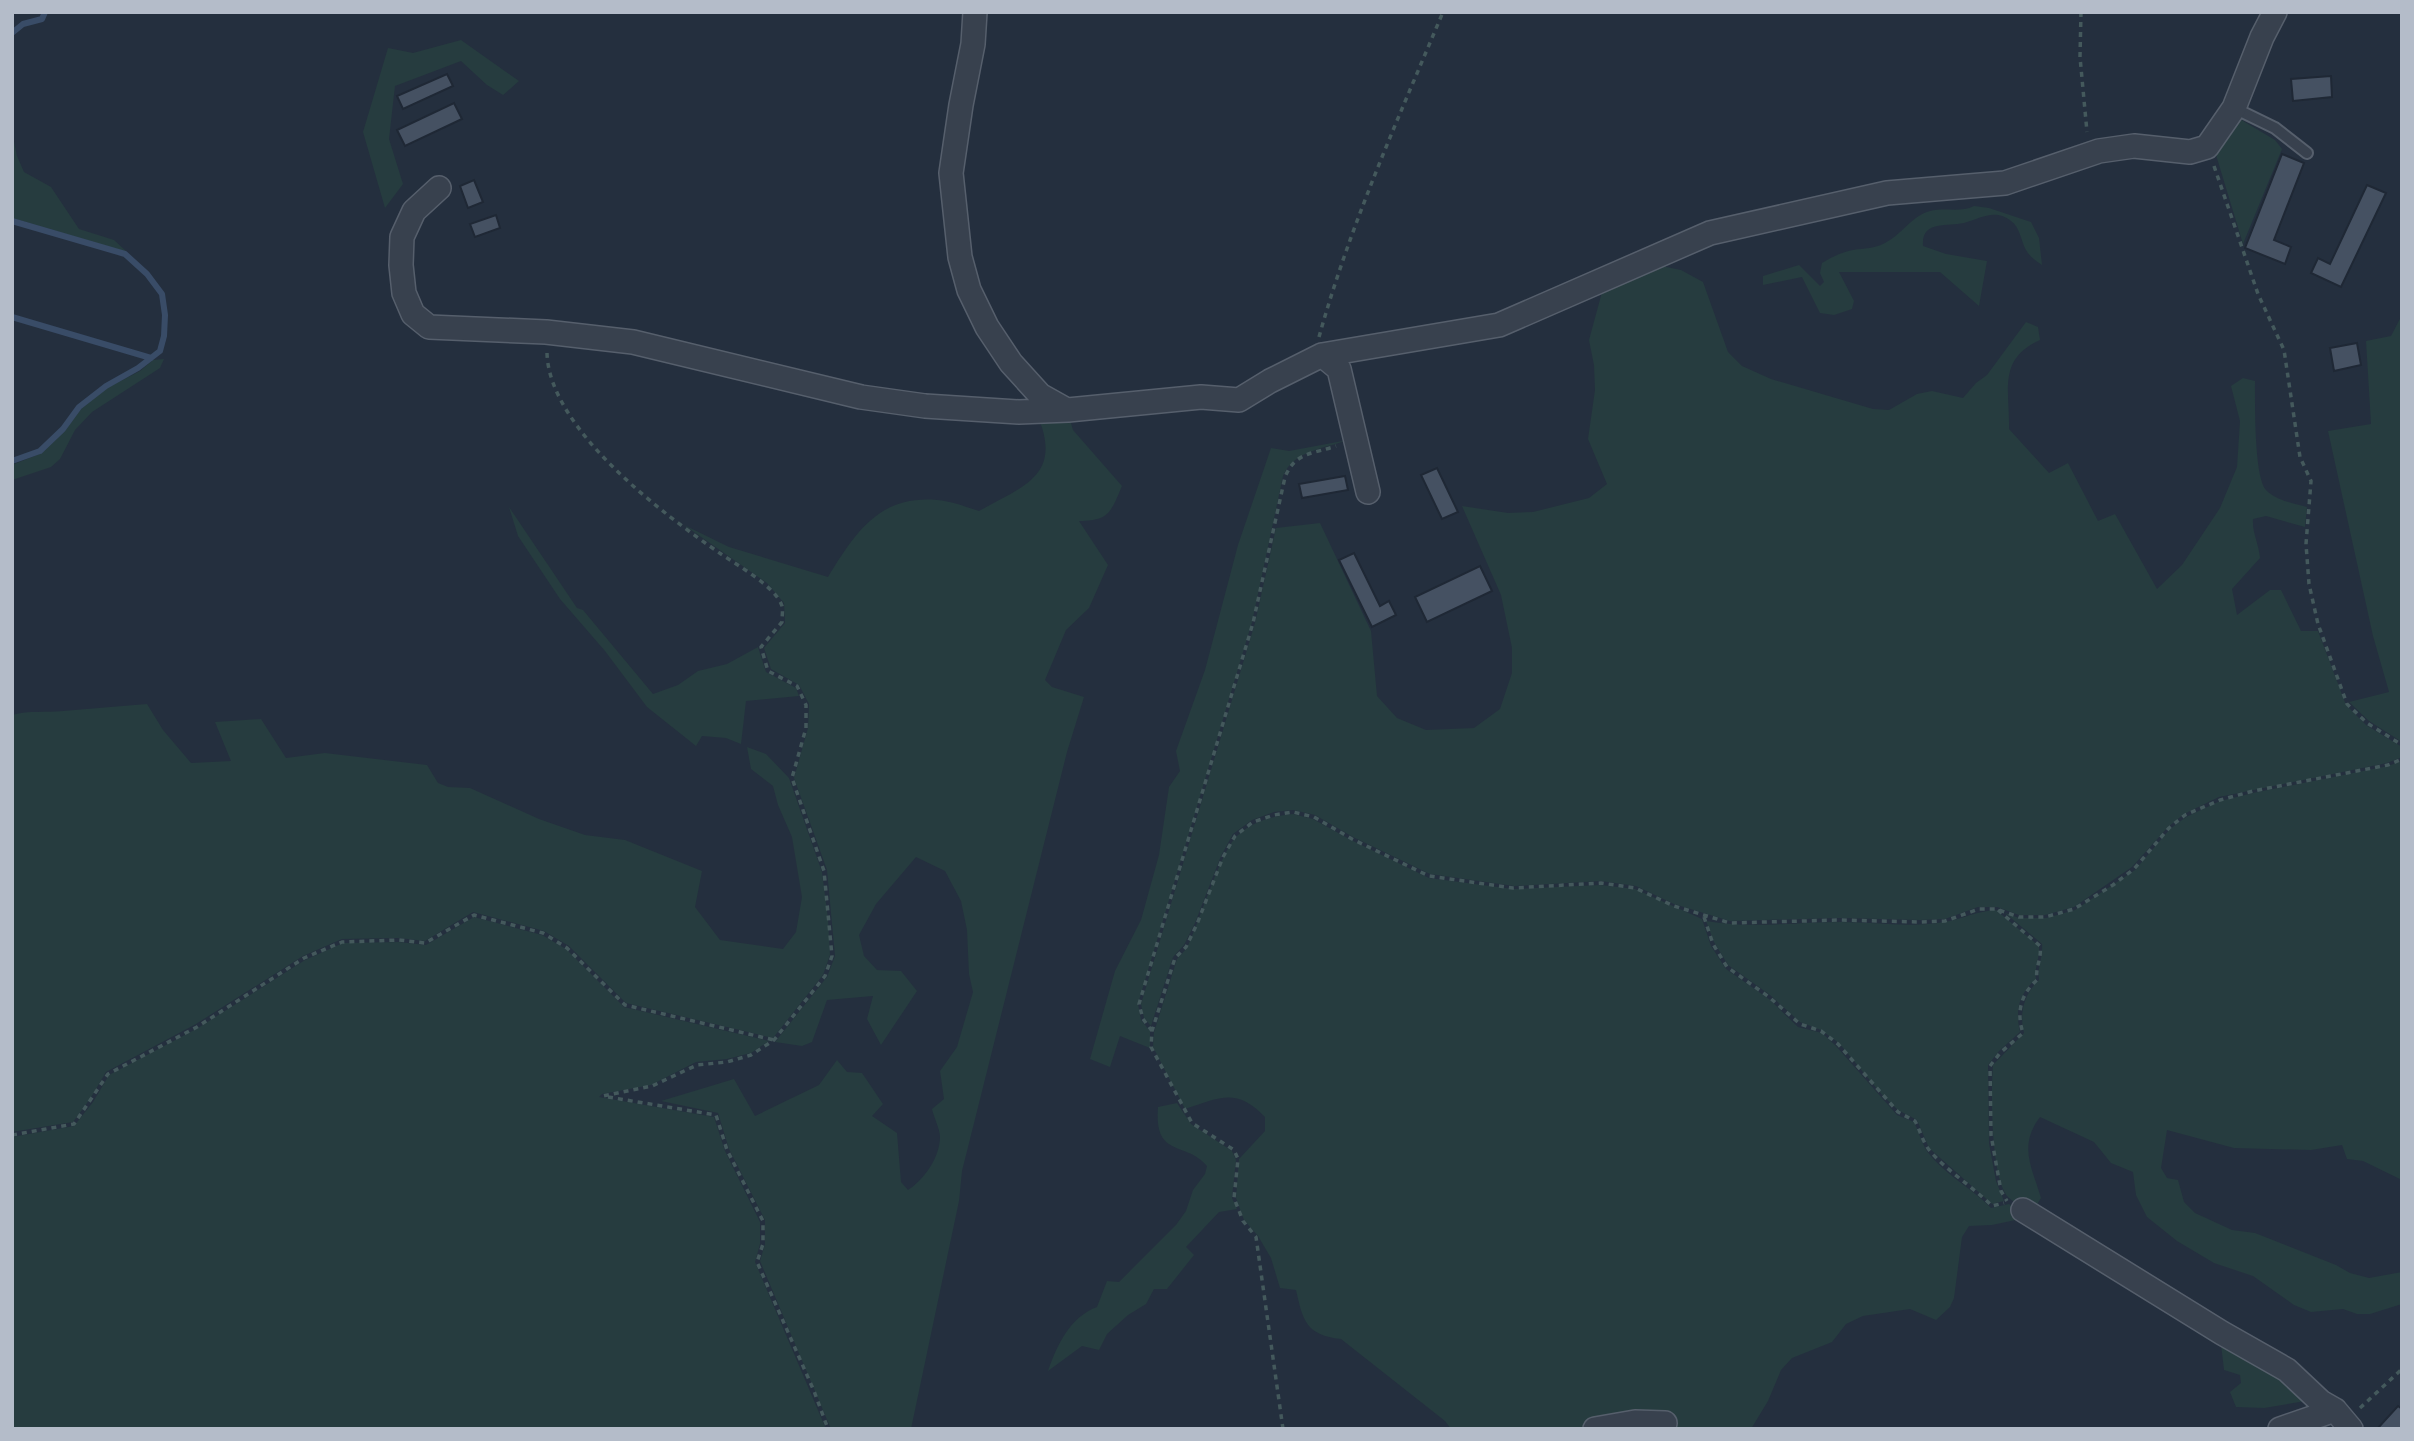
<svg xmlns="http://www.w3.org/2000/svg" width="2414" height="1441" viewBox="0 0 2414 1441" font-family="'Open Sans',sans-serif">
	<rect width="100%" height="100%" fill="#242f3e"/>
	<path fill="#263c3f" d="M 461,40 L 519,81 L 503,95 L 487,85 L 461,61 L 395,86 L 389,139 L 403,184 L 385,208 L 363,132 L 388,48 L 413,53 Z
		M 2238,118 L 2275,140 L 2282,149 L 2243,244 L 2213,145 Z
		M 12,132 L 17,156 L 24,172 L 51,187 L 79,229 L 114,240 L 127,252 L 12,218 Z
		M 1974,206 L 1989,208 L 2031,222 L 2039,238 L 2042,265 C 2036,261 2029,256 2026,250 C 2021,241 2020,227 2011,221 C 1994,208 1980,219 1964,223 C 1947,227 1921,220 1923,246 L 1946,254 L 1987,261 L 1979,306 L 1940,272 L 1839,272 L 1854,301 L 1852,309 L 1834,315 L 1820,313 L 1802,277 L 1763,285 L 1763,276 L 1799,265 L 1820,286 L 1824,282 L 1820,273 L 1822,263 C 1832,257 1842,252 1853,250 C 1865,248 1874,249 1885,243 C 1901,235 1913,215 1930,211 C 1945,207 1960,213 1974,206 Z
		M 1647,263 L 1681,270 L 1703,282 L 1728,352 L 1742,366 L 1771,379 L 1873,409 L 1889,410 L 1917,394 L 1932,391 L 1963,398 L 1976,383 L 1987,375 L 2026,322 L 2038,327 L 2040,340 C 1997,359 2010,391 2009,429 L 2049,473 L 2068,463 L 2098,521 L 2115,514 L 2157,589 L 2182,565 L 2220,508 L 2237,467 L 2240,421 L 2231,386 L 2243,378 L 2255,381 C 2255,402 2254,477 2266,490 C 2275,500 2295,504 2307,507 L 2305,527 L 2266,516 L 2253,519 C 2252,533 2259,544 2260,558 L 2232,589 L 2237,615 L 2270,590 L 2281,590 L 2301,631 L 2318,631 L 2346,705 L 2366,725 L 2402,747 L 2402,757 L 2387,763 L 2219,797 L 2184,814 L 2168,827 L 2132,867 L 2074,907 L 2045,915 L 2019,915 L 1997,907 L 1978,907 L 1945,919 L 1920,920 L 1839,918 L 1730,921 L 1674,904 L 1636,886 L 1601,881 L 1514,886 L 1430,874 L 1353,837 L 1315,815 L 1293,810 L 1274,812 L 1252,820 L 1233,834 L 1221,856 L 1195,923 L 1184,945 L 1173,957 L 1151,1026 L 1144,1018 L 1141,1004 L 1255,623 L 1276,528 L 1320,523 L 1371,631 L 1377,696 L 1397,718 L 1426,730 L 1474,728 L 1500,709 L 1512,673 L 1512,648 L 1501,595 L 1462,506 L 1508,513 L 1533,512 L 1589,498 L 1607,484 L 1588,439 L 1595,390 L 1594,365 L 1589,340 L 1605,281 Z
		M 2402,315 L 2402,742 L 2369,721 L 2349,702 L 2389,692 L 2373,636 L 2328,431 L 2371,424 L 2366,341 L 2391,336 Z
		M 164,359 L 160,368 L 92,412 L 75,430 L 60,459 L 51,467 L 12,480 L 12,465 L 42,453 L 65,431 L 81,409 L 107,388 L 140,371 L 153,360 Z
		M 1068,413 L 1073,430 L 1122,486 C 1111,512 1109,521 1079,521 L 1108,565 L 1089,608 L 1066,630 L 1045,680 L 1052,687 L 1084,697 L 1067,752 L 962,1171 L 959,1201 L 911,1429 L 831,1429 L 760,1261 L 765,1244 L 765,1220 L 729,1149 L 718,1113 L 661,1101 L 734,1079 L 755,1116 L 819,1085 L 837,1060 L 847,1072 L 862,1073 L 883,1104 L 872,1116 L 897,1133 L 901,1182 L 908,1190 C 924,1180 940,1157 940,1137 C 940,1129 934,1118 932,1109 L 944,1099 L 940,1071 L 957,1047 L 973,992 L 969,974 L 967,930 L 961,901 L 945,871 L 916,857 L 876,904 L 859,935 L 864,956 L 877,970 L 901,971 L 917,991 L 881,1045 L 867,1019 L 873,996 L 827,1000 L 812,1042 L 802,1046 L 775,1042 L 827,977 L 835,956 L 827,870 L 794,778 L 808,728 L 809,704 L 799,685 L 771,669 L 764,648 L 785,623 L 784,603 L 767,583 L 684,525 L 729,547 L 828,577 C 855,533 879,495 937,500 C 951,501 966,507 979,511 C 1026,485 1063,475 1037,414 Z
		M 1348,440 C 1324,449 1294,450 1283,476 L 1252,622 L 1138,1004 L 1141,1020 L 1150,1031 L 1150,1048 L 1120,1036 L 1110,1067 L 1090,1059 L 1115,971 L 1141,920 L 1159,855 L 1169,787 L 1180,771 L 1176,751 L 1205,670 L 1238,545 L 1271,448 L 1289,451 Z
		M 509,507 L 577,608 L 583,610 L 653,694 L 678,685 L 698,671 L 727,664 L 758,647 L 766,672 L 796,688 L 799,696 L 746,701 L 741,744 L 726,738 L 702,736 L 696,746 L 647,707 L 605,651 L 560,599 L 518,536 Z
		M 147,704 L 163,730 L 191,763 L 231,761 L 215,722 L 261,719 L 286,758 L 325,753 L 427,765 L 438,783 L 448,787 L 470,788 L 539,819 L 585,835 L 625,840 L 702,871 L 695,907 L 720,940 L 783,949 L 796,932 L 802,897 L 792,837 L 778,805 L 773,786 L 751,769 L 747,747 L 766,754 L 789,778 L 822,872 L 828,919 L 830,955 L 823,975 L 773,1038 L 626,1003 L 569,946 L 544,931 L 473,912 L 425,941 L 399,938 L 342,939 L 303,956 L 196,1024 L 106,1072 L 90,1099 L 73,1122 L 12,1132 L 12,715 C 29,710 46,713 63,711 C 91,709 118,706 147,704 Z
		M 2402,761 L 2402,1180 L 2363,1161 L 2347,1159 L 2342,1145 L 2311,1150 L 2234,1148 L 2167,1130 L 2161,1168 L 2167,1178 L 2178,1180 L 2184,1202 L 2195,1213 L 2232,1230 L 2255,1233 L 2336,1265 L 2350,1273 L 2369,1278 L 2402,1272 L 2402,1304 L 2370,1314 L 2357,1314 L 2343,1309 L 2311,1312 L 2294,1305 L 2253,1276 L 2214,1263 L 2177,1241 L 2147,1217 L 2136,1195 L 2133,1172 L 2111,1163 L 2094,1142 L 2040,1117 C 2018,1146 2032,1167 2041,1198 L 2033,1211 C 2026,1206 2015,1204 2009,1198 C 1990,1181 1991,1090 1993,1065 L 2024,1033 C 2019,1013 2024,994 2039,980 C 2037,967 2043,958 2042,944 L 2005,913 L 2019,918 L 2046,918 L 2075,910 L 2135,870 L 2170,829 L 2186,817 L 2220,801 L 2253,793 L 2388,766 Z
		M 1293,814 L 1313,819 L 1351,840 L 1429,878 L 1513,889 L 1601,885 L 1635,889 L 1702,919 L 1711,946 L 1726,969 L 1769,999 L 1798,1027 L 1822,1033 L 1836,1046 L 1897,1115 L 1914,1122 C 1918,1130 1921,1140 1925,1148 C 1939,1171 1972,1188 1991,1208 L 2009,1204 L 2030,1217 L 1992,1225 L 1969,1226 L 1962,1237 L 1954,1298 L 1950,1307 L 1936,1320 L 1910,1309 L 1863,1316 L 1846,1324 L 1832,1342 L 1792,1358 L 1781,1370 L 1768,1401 L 1751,1429 L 1681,1429 L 1667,1422 L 1627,1420 L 1574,1429 L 1451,1429 L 1445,1421 L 1341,1339 C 1306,1335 1303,1321 1296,1290 L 1280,1288 L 1271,1258 L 1258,1236 L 1244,1220 L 1236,1198 L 1239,1159 L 1265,1131 L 1265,1117 C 1236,1087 1220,1098 1185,1109 L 1153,1047 L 1154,1032 L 1177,959 L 1187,948 C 1199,923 1221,849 1238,835 C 1254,821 1273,816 1293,814 Z
		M 1996,910 L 2039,946 C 2040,959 2034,967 2036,979 C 2019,994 2015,1010 2020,1032 L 1999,1051 L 1988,1065 L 1989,1143 L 1996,1181 L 2004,1201 L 1992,1204 L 1929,1148 L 1917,1120 L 1898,1110 L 1883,1096 L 1839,1043 L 1821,1030 L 1800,1022 L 1770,995 L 1728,965 L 1714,942 L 1706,921 C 1751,929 1796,922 1841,922 C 1875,922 1911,928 1944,922 C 1963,919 1976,911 1996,910 Z
		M 474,917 L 542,935 L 566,949 L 624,1007 L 769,1041 L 751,1053 L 727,1059 L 696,1062 L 651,1085 L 602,1094 L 599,1097 L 714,1117 L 725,1151 L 760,1222 L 760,1244 L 755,1262 L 826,1429 L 12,1429 L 12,1137 L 74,1126 L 93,1102 L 109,1075 L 198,1028 L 305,960 L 343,943 L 399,942 L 426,945 Z
		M 1177,1103 L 1191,1124 L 1232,1151 L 1236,1160 L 1232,1198 L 1237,1209 L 1219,1212 L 1186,1247 L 1194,1255 L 1167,1289 L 1154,1289 L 1146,1304 L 1128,1315 L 1107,1334 L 1099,1350 L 1082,1346 L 1048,1371 C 1057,1345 1070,1317 1097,1307 L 1107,1281 L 1119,1282 L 1176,1225 L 1186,1211 L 1193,1190 L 1205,1174 L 1207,1166 C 1185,1140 1154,1159 1158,1107 Z
		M 2220,1336 L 2311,1400 L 2264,1408 L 2236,1407 L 2230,1392 L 2241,1383 L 2240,1375 L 2224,1370 Z"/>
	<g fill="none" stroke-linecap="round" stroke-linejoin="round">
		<path stroke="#394c67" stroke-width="6" d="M 12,33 L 23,24 L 42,19 L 45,12
			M 12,221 L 125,254 L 147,274 L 162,294 L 165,315 L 164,336 L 160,351 L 138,368 L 106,386 L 79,407 L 63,429 L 40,451 L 12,461
			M 12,317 L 151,358"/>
	</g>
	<path fill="#455162" stroke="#1f2835" stroke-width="2" d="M 447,74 L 453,86 L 403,109 L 397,96 Z
		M 2331,76 L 2332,97 L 2293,101 L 2291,79 Z
		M 454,103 L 462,119 L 405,146 L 397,130 Z
		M 2282,154 L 2304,163 L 2274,240 L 2291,247 L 2285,264 L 2245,248 Z
		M 474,180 L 483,202 L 468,208 L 460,186 Z
		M 2367,185 L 2386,193 L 2341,287 L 2311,273 L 2318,258 L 2330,264 Z
		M 496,215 L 500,228 L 475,237 L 470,224 Z
		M 2357,343 L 2361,365 L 2334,371 L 2330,348 Z
		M 1437,468 L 1458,512 L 1442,519 L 1421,475 Z
		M 1345,476 L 1348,490 L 1302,498 L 1299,484 Z
		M 1354,553 L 1380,606 L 1389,601 L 1396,615 L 1372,627 L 1339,560 Z
		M 1480,566 L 1492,591 L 1427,622 L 1415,597 Z
		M 2398,1406 L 2402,1409 L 2402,1429 L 2377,1429 Z"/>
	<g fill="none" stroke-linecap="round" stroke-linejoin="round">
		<defs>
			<path id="lane" d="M 2234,108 L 2275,128 L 2307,153"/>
			<path id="street" d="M 975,12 L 973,44 L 961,105 L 951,173 L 960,257 L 969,290 L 987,327 L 1011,363 L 1040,395 L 1065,409
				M 439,188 L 414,211 L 402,237 L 401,265 L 404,293 L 413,314 L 429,327 L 546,332 L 633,342 L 861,397 L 925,406 L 1019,412 L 1068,410 L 1201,397 L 1239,400 L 1270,381 L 1322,355 L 1499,325 L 1710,233 L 1887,193 L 2005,183 L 2099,151 L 2134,146 L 2190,152 L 2207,147 L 2234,108 L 2262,37 L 2275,12
				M 1322,355 L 1339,369 L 1368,492
				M 2023,1210 L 2222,1333 L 2287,1370 L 2321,1402 L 2335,1410 L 2351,1429
				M 1595,1429 L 1635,1422 L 1665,1423
				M 2280,1429 L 2335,1410"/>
		</defs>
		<use href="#lane" stroke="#565f6c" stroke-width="14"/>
		<use href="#street" stroke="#565f6c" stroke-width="26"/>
		<path stroke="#44595c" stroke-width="3.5" stroke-dasharray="5 5" stroke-linecap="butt" d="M 2081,12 L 2080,57 L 2087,132
			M 2214,166 L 2258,294 L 2284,350 L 2300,457 L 2311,481 L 2306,544 L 2309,584 L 2318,624 L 2347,704 L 2367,723 L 2402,745
			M 1319,337 C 1350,225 1398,119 1443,12
			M 547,353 C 549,429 663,514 721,554 C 737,565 776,587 782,606 C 783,610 782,617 782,622 L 761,647 L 768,671 L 797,686 L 806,705 L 806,728 L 792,778 L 824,871 L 832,956 L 825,976 L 774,1040 L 751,1055 L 727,1062 L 697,1065 L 652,1086 L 603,1096
			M 1998,910 L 2040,946 C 2042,959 2035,967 2037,980 C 2021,994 2016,1012 2023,1033 L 2000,1053 L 1990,1066 L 1991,1135 L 2001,1191 L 2007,1201
			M 1704,917 L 1713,944 L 1727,967 L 1769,997 L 1800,1024 L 1821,1031 L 1838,1044 L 1898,1112 L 1915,1121 C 1920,1130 1923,1143 1930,1151 C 1948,1172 1972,1186 1992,1206 L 2004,1203
			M 1152,1031 L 1143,1019 L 1139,1004 L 1253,623 L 1285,477 C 1295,452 1313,454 1336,446
			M 608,1097 L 716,1115 L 727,1150 L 763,1221 L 763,1244 L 757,1262 L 814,1391 L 828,1429
			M 12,1135 L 74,1124 L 108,1074 L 197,1027 L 304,958 L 342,942 L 399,940 L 425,943 L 474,915 L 543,933 L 567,948 L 625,1005 L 774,1040
			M 2360,1408 L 2402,1369
			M 1283,1429 L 1256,1237 L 1243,1221 L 1234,1198 L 1238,1159 L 1234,1150 L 1192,1123 L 1151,1047 L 1152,1031 L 1175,958 L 1186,947 L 1197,924 L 1223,857 L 1235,836 L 1253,822 L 1274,815 L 1293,812 L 1314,817 L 1352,839 L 1429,876 L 1513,888 L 1601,883 L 1635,888 L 1674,906 L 1730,923 L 1839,920 L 1920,922 L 1945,921 L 1979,909 L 1996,909 L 2019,917 L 2045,917 L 2074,909 L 2113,885 L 2134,869 L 2169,828 L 2185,815 L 2220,800 L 2253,791 L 2388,765 L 2402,759"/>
		<use href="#lane" stroke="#38414e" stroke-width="10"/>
		<use href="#street" stroke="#38414e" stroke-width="23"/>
	</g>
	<rect width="2414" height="1441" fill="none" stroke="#b4bcc9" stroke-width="28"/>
</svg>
